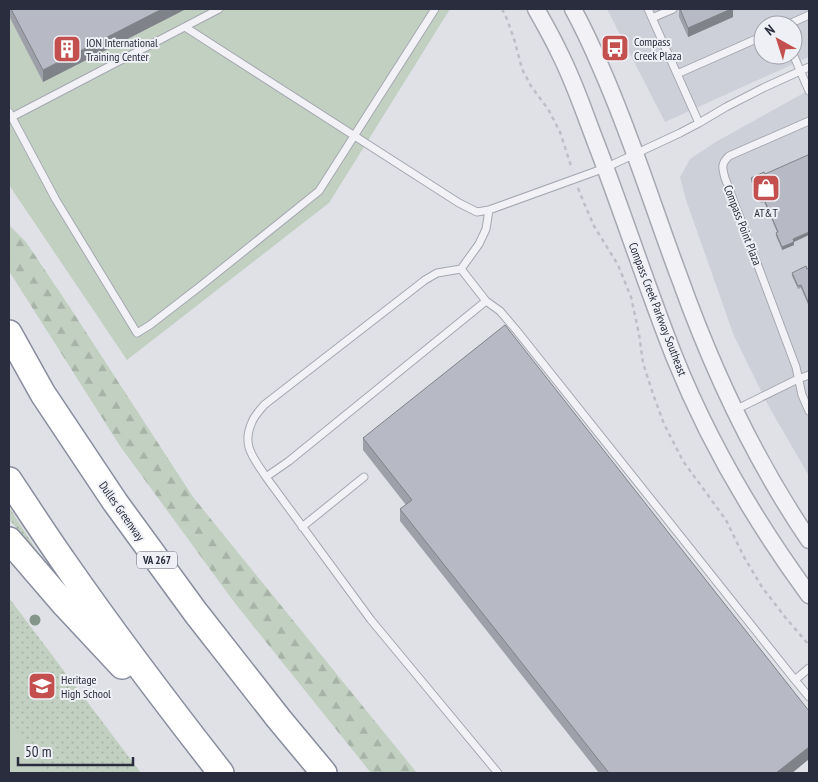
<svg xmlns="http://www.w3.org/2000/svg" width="818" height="782" viewBox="0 0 818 782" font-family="'PT Sans Narrow',sans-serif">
	<defs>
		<pattern id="grass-dots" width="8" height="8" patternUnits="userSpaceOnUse" patternTransform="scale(1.25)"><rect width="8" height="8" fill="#c2d0c1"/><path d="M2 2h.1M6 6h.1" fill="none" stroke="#a7b3a7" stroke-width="1.8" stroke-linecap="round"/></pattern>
		<pattern id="forest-firs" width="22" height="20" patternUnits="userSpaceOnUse" patternTransform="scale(1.25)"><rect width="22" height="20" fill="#c2d0c1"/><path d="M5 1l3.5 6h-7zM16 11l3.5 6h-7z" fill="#a7b3a7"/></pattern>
	</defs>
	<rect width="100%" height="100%" fill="#dfe1e7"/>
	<path fill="#ced0d9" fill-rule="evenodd" d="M 607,9 L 809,9 L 809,57 L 665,122 ZM 763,25 L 793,25 L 793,55 L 763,55 Z
		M 809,90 L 809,476 L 768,405 L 734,336 L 686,200 L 680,177 L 690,159 L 714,143 Z"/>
	<path fill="url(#grass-dots)" d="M 9,507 L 42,559 L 9,519 Z
		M 9,598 L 141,773 L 9,773 Z"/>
	<path fill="url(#forest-firs)" d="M 9,225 L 26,242 L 67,303 L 193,497 L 417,773 L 371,773 L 234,602 L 120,446 L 9,271 Z"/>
	<path fill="#c2d0c1" d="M 9,9 L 450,9 L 329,203 L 127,360 L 9,185 Z
		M 9,719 L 42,773 L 9,773 Z"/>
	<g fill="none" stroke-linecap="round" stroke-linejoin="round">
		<defs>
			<path id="service" d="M 648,9 L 699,123
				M 652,18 L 673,9
				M 787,25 L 809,15
				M 185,27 L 459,203 L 477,212 L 489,210 L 605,168 L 680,133 L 699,123 L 726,107 L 763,88 L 809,67
				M 793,54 L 809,91
				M 677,74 L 763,36
				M 9,112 L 56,200 L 137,333 L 150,325 L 203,284 L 319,191 L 435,9
				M 12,117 L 219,9
				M 809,121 L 729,156 C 721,164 722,167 725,178 L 796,367 L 802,395 L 809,411
				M 461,269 L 437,273 L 425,280 L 264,405 C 260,410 254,416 252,422 C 241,446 254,458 266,477 L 289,461 L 486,301 L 461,269 L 479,244 L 486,229 L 489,210
				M 486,301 L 500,311 L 517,331 L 795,680
				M 735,410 L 798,379 L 809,375
				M 266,477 L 371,620 L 498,773
				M 302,527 L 364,477
				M 809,668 L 795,680 L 809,697"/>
			<path id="tertiary" d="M 536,9 C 544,23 552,37 559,52 C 574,81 584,112 596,143 C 623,213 646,285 674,356 C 708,441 755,521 809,595
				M 573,9 C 584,29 593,49 602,70 C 632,138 654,210 680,279 C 713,371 754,459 809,540"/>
			<path id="motorway" d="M 9,333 L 43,394 L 115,502 L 196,613 L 279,719 L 324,773
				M 9,480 C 27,507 45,535 64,562 C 114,634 167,704 221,773
				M 9,540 L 65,605 L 122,666"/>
		</defs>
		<use href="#service" stroke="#a5a7b1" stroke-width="9"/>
		<use href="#tertiary" stroke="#a5a7b1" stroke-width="19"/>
		<use href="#motorway" stroke="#888d9d" stroke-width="28"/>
		<path stroke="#bebfc6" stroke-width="2.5" stroke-dasharray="4 4" stroke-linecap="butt" d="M 502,9 L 507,19 L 515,42 L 522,69 L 531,86 L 548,109 L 560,132 L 572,169
			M 578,188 L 584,203 L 594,226 L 618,265 L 631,297 L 639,334 L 643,363 L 653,394 L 664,424 L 683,461 L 726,520 L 744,557 L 762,587 L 785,617 L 809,645"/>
		<use href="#service" stroke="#f2f2f6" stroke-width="7"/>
		<use href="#tertiary" stroke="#f2f2f6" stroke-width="16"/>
		<use href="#motorway" stroke="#fff" stroke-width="25"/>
	</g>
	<circle fill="#849687" cx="35" cy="620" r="5.5"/>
	<path fill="#9da0a9" d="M 9,9 L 186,9 L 43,82 L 9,16 Z
		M 679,9 L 733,9 L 733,17 L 688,37 L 679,17 Z
		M 765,174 L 794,242 L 794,245 L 782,250 L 776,236 L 776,233 L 777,232 L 764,202 L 761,203 L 751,181 L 751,178 Z
		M 809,268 L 809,307 L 801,288 L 798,289 L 792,276 L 792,273 Z
		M 363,438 L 809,711 L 809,759 L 792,773 L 599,773 L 400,521 L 400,509 L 406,505 L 363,450 Z"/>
	<path fill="#808289" d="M 162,9 L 186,9 L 43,82 L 43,70 Z
		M 731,9 L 733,9 L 733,17 L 688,37 L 688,28 Z
		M 809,232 L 809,235 L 794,242 L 794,245 L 782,250 L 782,247 L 793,239 Z
		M 809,747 L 809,759 L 792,773 L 776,773 Z"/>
	<path fill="#b7bac4" stroke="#808289" d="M 11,9 L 162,9 L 43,70 Z
		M 680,9 L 731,9 L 688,28 Z
		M 808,155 L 809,159 L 809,232 L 793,239 L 794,242 L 782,247 L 776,233 L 778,232 L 764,199 L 761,200 L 751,178 L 764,172 L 765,174 Z
		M 806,266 L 807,269 L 809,268 L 809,304 L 801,285 L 798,286 L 792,273 Z
		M 505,325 L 809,711 L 809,747 L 776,773 L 609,773 L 400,509 L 412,500 L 363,438 Z"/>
	<defs>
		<symbol id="bus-square" viewBox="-11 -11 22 22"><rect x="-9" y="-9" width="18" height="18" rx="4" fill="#c3504e" stroke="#eff0f5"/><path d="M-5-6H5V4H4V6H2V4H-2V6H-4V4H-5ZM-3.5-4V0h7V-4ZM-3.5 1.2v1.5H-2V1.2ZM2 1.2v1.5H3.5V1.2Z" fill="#fff"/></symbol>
		<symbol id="building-square" viewBox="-11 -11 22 22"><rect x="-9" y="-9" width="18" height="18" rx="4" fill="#c3504e" stroke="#eff0f5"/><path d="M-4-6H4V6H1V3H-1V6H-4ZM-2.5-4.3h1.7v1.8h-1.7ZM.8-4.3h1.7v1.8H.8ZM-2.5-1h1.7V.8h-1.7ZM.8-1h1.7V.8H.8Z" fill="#fff"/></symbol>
		<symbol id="shop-square" viewBox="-11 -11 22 22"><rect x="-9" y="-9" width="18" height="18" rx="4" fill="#c3504e" stroke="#eff0f5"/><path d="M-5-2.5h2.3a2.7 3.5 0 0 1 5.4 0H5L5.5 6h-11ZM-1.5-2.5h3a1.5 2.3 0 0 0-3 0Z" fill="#fff"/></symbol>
		<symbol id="school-square" viewBox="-11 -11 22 22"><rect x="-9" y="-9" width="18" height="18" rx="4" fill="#c3504e" stroke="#eff0f5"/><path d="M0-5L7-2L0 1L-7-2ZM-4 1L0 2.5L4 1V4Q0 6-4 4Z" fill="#fff"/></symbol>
	</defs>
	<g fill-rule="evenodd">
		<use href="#bus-square" x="599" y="32" width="32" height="32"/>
		<use href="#building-square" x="51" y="33" width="32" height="32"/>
		<use href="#shop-square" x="750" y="172" width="32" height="32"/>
		<use href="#school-square" x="26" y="670" width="32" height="32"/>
	</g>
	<g text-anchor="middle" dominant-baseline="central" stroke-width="4" stroke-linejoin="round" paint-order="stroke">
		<rect fill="#eff0f5" stroke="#646874" stroke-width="1" x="137" y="551.5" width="40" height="17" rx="4"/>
		<g font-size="11" font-weight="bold" fill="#292d3d">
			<text x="157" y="560">VA 267</text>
		</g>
		<g font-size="12" fill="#292d3d" stroke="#eff0f5" text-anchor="start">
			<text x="634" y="41">Compass<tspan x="634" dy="14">Creek Plaza</tspan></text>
			<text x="86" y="42">ION International<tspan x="86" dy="14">Training Center</tspan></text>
			<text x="766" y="212" text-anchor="middle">AT&amp;T</text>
			<text x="61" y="679">Heritage<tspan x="61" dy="14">High School</tspan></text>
		</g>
		<g font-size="12" fill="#292d3d" stroke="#eff0f5">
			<text transform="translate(743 225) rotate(69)">Compass Point Plaza</text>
			<text transform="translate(658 309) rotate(69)">Compass Creek Parkway Southeast</text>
			<text transform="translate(122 511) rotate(55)">Dulles Greenway</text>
		</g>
	</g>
	<rect width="818" height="782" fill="none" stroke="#292d3d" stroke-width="20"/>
	<g transform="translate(778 40) rotate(321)"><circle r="24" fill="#eff0f5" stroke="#a0a2ab"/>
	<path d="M0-4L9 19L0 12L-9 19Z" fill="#c3504e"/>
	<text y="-8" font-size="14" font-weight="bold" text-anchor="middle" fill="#292d3d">N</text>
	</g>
	<path d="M18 757v8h115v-8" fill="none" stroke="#292d3d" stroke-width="2.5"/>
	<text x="25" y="757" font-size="15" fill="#292d3d" stroke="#eff0f5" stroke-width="4" paint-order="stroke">50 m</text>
</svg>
